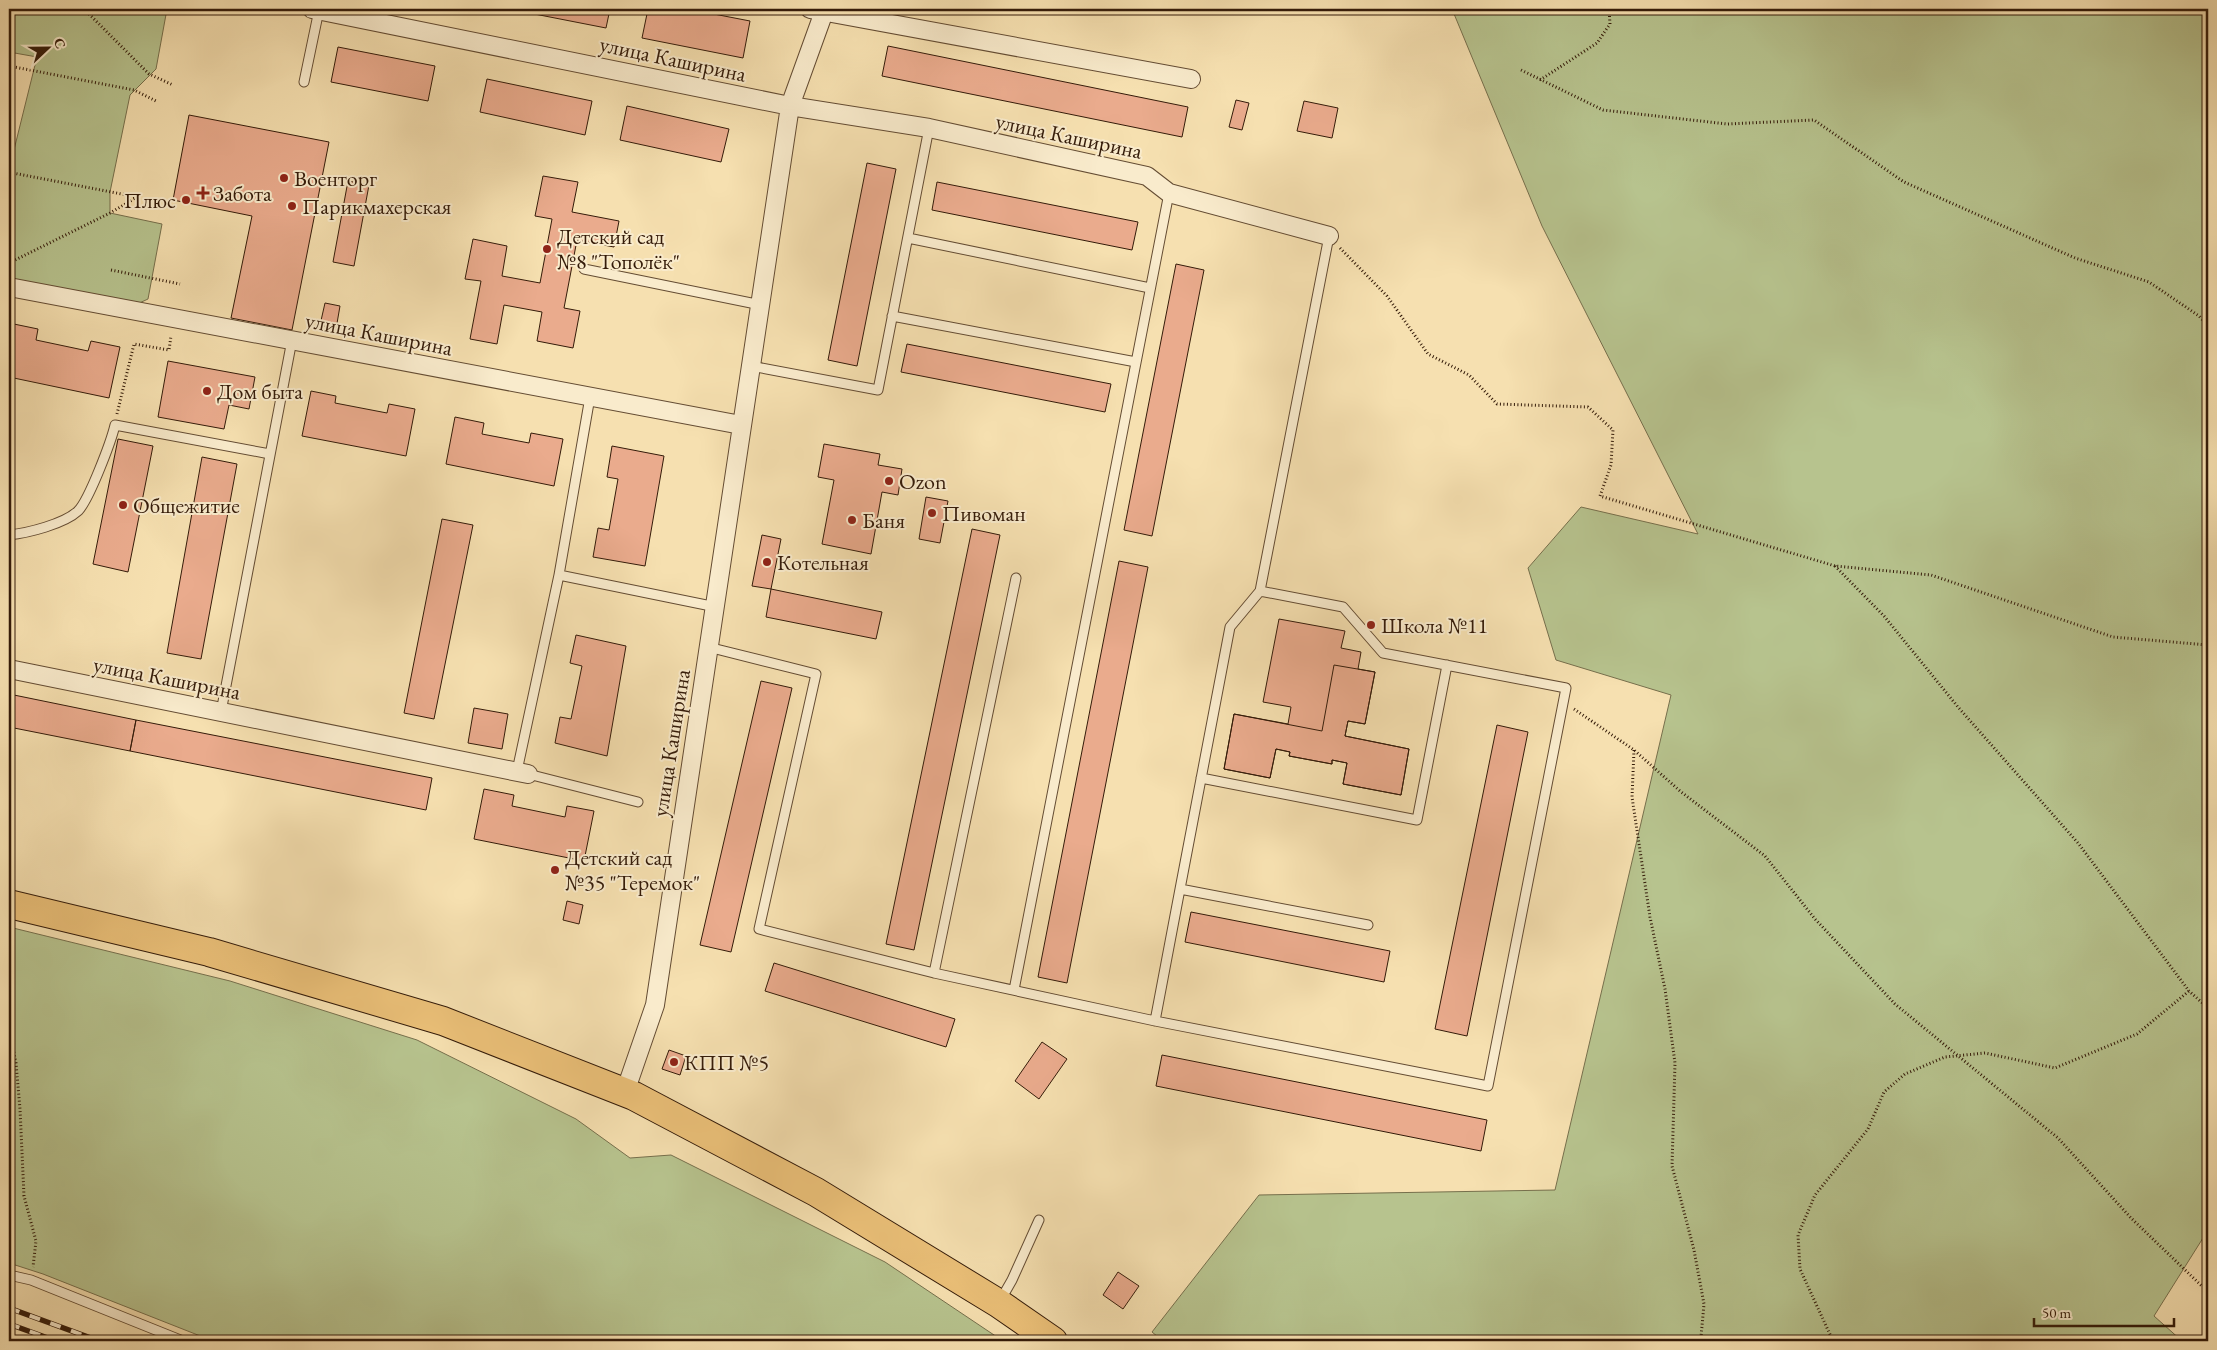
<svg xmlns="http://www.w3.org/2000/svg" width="2217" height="1350" viewBox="0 0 2217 1350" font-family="'EB Garamond',serif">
	<rect width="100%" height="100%" fill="#f6e0b0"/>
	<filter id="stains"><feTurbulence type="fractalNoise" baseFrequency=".004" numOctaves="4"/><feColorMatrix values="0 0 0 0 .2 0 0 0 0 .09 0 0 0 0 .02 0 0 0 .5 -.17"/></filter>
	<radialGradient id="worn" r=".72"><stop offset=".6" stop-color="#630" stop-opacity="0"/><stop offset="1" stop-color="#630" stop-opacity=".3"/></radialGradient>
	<path fill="#b7c38e" stroke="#766f4c" d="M 9,9 L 167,9 L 156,69 L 130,95 L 110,192 L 110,213 L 162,224 L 148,299 L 135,305 L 9,282 L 9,170 L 37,57 L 9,52 Z
		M 1452,9 L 2208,9 L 2208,1230 L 2154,1316 L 2182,1341 L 1163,1341 L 1152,1332 L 1259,1195 L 1555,1190 L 1671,695 L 1556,660 L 1528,568 L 1581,507 L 1698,534 L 1542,226 Z
		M 9,927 L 230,981 L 417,1040 L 576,1119 L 630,1158 L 671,1155 L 885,1262 L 1003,1341 L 213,1341 L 43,1274 L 9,1263 Z"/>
	<path fill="#eaab8d" stroke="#341b09" d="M 509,9 L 610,9 L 606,28 Z
		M 648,9 L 688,9 L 750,21 L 743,58 L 642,38 Z
		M 888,46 L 1188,107 L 1182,137 L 882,76 Z
		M 338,47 L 435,66 L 428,101 L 331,82 Z
		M 487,79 L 592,101 L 585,135 L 480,112 Z
		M 1236,100 L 1249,103 L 1242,130 L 1229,127 Z
		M 1304,101 L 1338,108 L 1332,138 L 1297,131 Z
		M 627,106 L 729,129 L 721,162 L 620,140 Z
		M 189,115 L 329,142 L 292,330 L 231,318 L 252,216 L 173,200 Z
		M 867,163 L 896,169 L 857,366 L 828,360 Z
		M 543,176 L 578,182 L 572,212 L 619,221 L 614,247 L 577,240 L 564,308 L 580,311 L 573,348 L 537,341 L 542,312 L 504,305 L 497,344 L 470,339 L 481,281 L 465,279 L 473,239 L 507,246 L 502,276 L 540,283 L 552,219 L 535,216 Z
		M 348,181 L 369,185 L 354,266 L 333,262 Z
		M 937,182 L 1138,222 L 1132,250 L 932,210 Z
		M 1176,264 L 1204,270 L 1152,536 L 1124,530 Z
		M 325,303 L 340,306 L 336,329 L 320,325 Z
		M 9,323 L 38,329 L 36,340 L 88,351 L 91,341 L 120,347 L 109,398 L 9,377 Z
		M 907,344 L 1111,384 L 1105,412 L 901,372 Z
		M 168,361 L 255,377 L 249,409 L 229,405 L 224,429 L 158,417 Z
		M 311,391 L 336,396 L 335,403 L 387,413 L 389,404 L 415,409 L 406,456 L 302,436 Z
		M 455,417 L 484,423 L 482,434 L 529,443 L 531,433 L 563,439 L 554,486 L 446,464 Z
		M 118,439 L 153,446 L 128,572 L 93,564 Z
		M 824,444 L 880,454 L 878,465 L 902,469 L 898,495 L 882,492 L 871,554 L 822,544 L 834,480 L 818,477 Z
		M 612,446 L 664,456 L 645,566 L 593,557 L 598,528 L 609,530 L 618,479 L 607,477 Z
		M 202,457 L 237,464 L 201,659 L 167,653 Z
		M 926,497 L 948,501 L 940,543 L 919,539 Z
		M 442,519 L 473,525 L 434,719 L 404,713 Z
		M 972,529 L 1000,535 L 914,950 L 886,944 Z
		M 762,535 L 781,539 L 771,589 L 752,586 Z
		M 1119,561 L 1148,567 L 1067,983 L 1038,977 Z
		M 771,589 L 882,612 L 876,639 L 766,617 Z
		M 1279,619 L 1345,631 L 1341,648 L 1361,652 L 1358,669 L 1375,672 L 1365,724 L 1348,721 L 1345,736 L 1409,749 L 1401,795 L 1343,784 L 1347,763 L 1332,760 L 1332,764 L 1289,756 L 1290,752 L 1276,749 L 1270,778 L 1224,769 L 1234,714 L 1288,724 L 1291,707 L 1263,702 Z
		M 576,635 L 626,646 L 607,756 L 555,743 L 560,717 L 571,719 L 582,666 L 570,663 Z
		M 1334,665 L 1375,672 L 1365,724 L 1348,721 L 1345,736 L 1409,749 L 1401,795 L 1343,784 L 1347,763 L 1332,760 L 1332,764 L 1289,756 L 1290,752 L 1276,749 L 1270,778 L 1224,769 L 1234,714 L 1322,731 Z
		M 761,681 L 792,688 L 731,952 L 700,945 Z
		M 9,694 L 136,720 L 130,751 L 9,727 Z
		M 474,708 L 508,714 L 502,749 L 468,743 Z
		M 136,720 L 432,778 L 426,810 L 130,751 Z
		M 1497,725 L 1528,732 L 1467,1036 L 1435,1029 Z
		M 484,789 L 514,795 L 512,806 L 565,817 L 567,806 L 594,811 L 584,861 L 474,839 Z
		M 567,901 L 583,905 L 579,924 L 563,920 Z
		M 1191,912 L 1390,951 L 1384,982 L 1185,942 Z
		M 774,963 L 955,1019 L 946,1047 L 765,991 Z
		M 1042,1042 L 1067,1059 L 1039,1099 L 1015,1081 Z
		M 669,1050 L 686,1056 L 680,1075 L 662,1069 Z
		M 1162,1055 L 1487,1120 L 1481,1151 L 1156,1086 Z
		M 1118,1272 L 1139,1286 L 1123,1309 L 1103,1295 Z"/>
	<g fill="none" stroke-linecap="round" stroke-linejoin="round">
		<defs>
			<path id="lane" d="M 304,82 L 319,10
				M 908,238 L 1150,288
				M 584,269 L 761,305
				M 892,316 L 1136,362
				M 751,366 L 878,390 L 929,128
				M 9,535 C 28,533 64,524 78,511 C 89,500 111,442 115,425 L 270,454
				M 559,575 L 716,607
				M 708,647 L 816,674 L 759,929 L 934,973 L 1155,1021 L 1488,1086 L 1566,688 L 1383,653 L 1343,607 L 1260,591
				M 221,712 L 292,340
				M 517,771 L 559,575 L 590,397
				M 528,774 L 638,802
				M 1201,778 L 1417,820 L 1447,665
				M 1180,889 L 1230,627 L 1260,591 L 1329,236
				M 934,973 L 1016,578
				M 1014,990 L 1169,193
				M 1155,1021 L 1180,889 L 1368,925
				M 9,1275 L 31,1280 L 183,1341
				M 1000,1301 L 1012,1280 L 1039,1220"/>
			<path id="street" d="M 312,9 L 790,106 L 929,128 L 1147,176 L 1169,193 L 1329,236
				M 810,9 L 1191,79
				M 9,287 L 741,425
				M 9,669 L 528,774
				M 625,1092 L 655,1005 L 790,106 L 825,9"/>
			<path id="primary" d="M 9,904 L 209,952 L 443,1021 L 634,1096 L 816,1192 L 998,1303 L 1053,1341"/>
		</defs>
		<use href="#lane" stroke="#644c33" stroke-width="11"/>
		<use href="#street" stroke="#644c33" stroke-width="20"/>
		<use href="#primary" stroke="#341b09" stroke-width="30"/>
		<path stroke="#341b09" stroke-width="3" stroke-dasharray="1 2.5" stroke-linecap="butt" d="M 84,9 L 149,74 L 173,85
			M 9,66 L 134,90 L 156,101
			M 1521,70 L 1603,110 L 1727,124 L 1814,120 L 1904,182 L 2075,258 L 2149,282 L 2199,316 L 2208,326
			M 1540,80 L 1597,43 L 1610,24 L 1609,9
			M 13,173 L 137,197
			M 1340,248 L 1387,296 L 1428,354 L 1469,375 L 1497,404 L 1588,407 L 1613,430 L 1611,465 L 1600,496 L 1835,566 L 1931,575 L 2113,637 L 2208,645
			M 9,263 L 110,213 L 137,197
			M 111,270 L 180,284
			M 117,414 L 134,344 L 169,350 L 171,336
			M 1835,566 L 1884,616 L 1958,707 L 2078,843 L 2189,991 L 2208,1008
			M 1574,709 L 1634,750 L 1680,791 L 1765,856 L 1815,919 L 1895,1004 L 2058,1138 L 2131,1218 L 2208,1292
			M 1634,750 L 1632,797 L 1650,917 L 1665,989 L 1675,1063 L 1672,1166 L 1694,1250 L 1704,1304 L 1701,1337 L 1698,1341
			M 9,1028 L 16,1063 L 20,1109 L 24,1196 L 36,1241 L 33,1267
			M 1833,1341 L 1800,1269 L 1798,1235 L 1815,1195 L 1868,1129 L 1884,1092 L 1905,1074 L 1945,1057 L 1985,1053 L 2055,1068 L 2137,1034 L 2189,991"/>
		<use href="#lane" stroke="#f9ebcc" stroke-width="9"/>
		<use href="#street" stroke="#f9ebcc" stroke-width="18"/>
		<use href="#primary" stroke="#ebc078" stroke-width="28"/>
		<defs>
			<path id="rail" d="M 9,1308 L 99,1341
				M 9,1324 L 56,1341"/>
		</defs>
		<use href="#rail" stroke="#341b09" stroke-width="5.5"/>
		<use href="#rail" stroke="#f9ebcc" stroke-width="4" stroke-dasharray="11" stroke-linecap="butt"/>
	</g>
	<g fill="#8f2418" stroke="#f9ebcc" stroke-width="2">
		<circle cx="284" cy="178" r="5"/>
		<path d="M200.5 185.5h5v5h5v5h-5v5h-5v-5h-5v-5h5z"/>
		<circle cx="186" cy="200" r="5"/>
		<circle cx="292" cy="206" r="5"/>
		<circle cx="547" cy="249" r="5"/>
		<circle cx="207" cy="391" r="5"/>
		<circle cx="889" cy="481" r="5"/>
		<circle cx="123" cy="505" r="5"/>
		<circle cx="932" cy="513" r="5"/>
		<circle cx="852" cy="520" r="5"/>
		<circle cx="767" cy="562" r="5"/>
		<circle cx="1371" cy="625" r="5"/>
		<circle cx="555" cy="870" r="5"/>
		<circle cx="674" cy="1062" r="5"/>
	</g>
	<g text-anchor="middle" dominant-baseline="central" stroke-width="4" stroke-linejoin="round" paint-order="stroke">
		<g font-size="22" fill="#341b09" stroke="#f9ebcc">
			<text transform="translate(673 59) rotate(12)">улица Каширина</text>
			<text transform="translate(1069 136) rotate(12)">улица Каширина</text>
			<text transform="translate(379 334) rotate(11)">улица Каширина</text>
			<text transform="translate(167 678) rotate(11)">улица Каширина</text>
			<text transform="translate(671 743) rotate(-81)">улица Каширина</text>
		</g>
		<g font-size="22" fill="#341b09" stroke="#f9ebcc" text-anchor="start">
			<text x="294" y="178">Военторг</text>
			<text x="213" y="193">Забота</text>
			<text x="176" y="200" text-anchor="end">Плюс</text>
			<text x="302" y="206">Парикмахерская</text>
			<text x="557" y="236">Детский сад<tspan x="557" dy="25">№8 "Тополёк"</tspan></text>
			<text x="217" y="391">Дом быта</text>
			<text x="899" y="481">Ozon</text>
			<text x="133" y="505">Общежитие</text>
			<text x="942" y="513">Пивоман</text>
			<text x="862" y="520">Баня</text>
			<text x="777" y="562">Котельная</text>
			<text x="1381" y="625">Школа №11</text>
			<text x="565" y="857">Детский сад<tspan x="565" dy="25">№35 "Теремок"</tspan></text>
			<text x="684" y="1062">КПП №5</text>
		</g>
	</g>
	<rect width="2217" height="1350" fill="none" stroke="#f6e0b0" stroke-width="30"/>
	<rect x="10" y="10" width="2197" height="1330" fill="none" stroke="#341b09" stroke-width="2.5"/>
	<rect x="15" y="15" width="2187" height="1320" fill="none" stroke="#341b09"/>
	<g transform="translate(48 48) rotate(68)" stroke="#f9ebcc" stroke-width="4" paint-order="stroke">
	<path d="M0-4L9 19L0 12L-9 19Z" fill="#341b09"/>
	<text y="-8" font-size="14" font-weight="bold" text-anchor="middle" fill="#341b09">С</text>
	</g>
	<path d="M2034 1318v8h140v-8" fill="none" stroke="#341b09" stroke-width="2.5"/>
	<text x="2042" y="1318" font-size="15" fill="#341b09" stroke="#f9ebcc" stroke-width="4" paint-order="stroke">50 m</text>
	<rect width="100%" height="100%" filter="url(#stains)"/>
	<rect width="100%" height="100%" fill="url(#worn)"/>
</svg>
